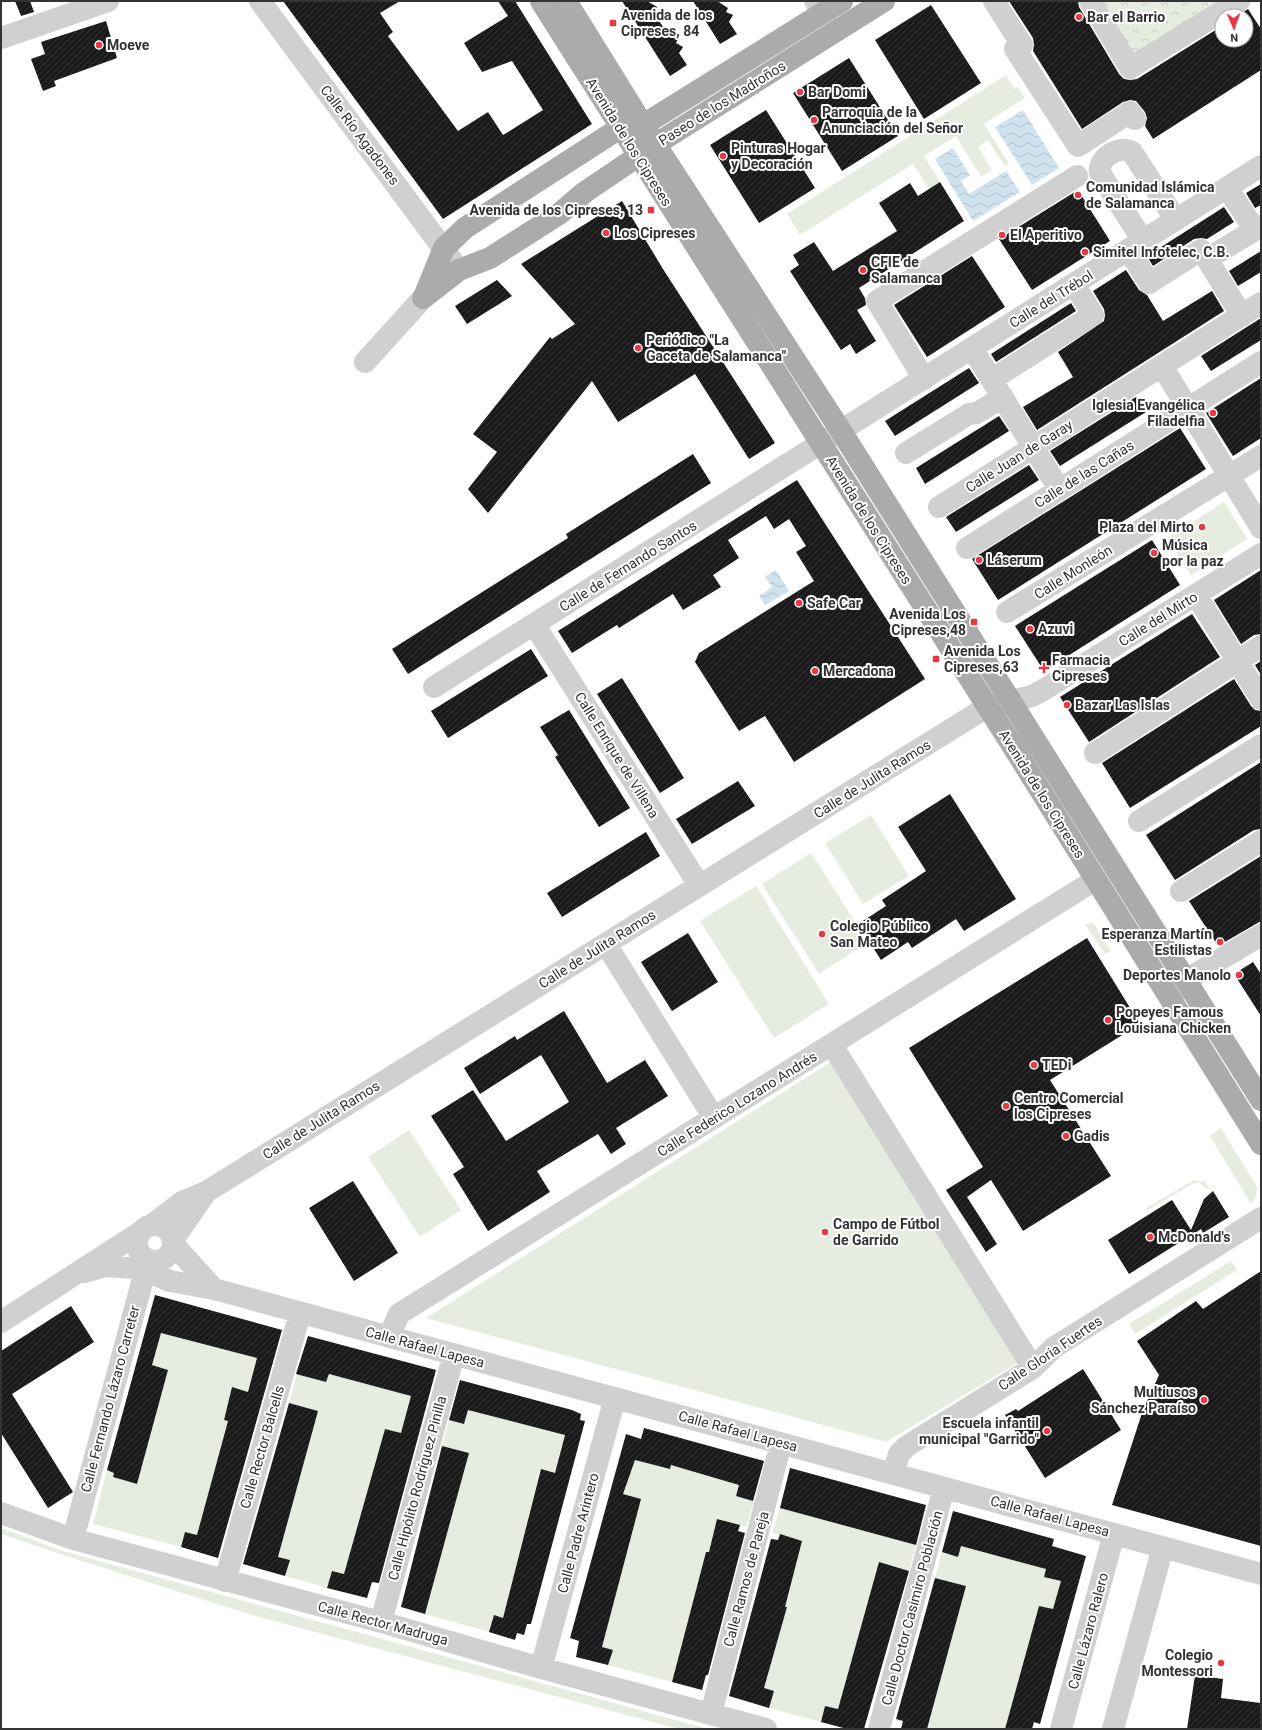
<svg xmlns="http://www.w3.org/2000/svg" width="1262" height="1730" viewBox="0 0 1262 1730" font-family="Roboto,sans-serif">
	<defs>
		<pattern id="park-crowns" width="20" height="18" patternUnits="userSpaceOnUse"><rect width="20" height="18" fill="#e6ecdf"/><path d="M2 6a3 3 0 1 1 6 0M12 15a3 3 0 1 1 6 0" fill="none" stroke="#c6cbc0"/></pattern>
		<pattern id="water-waves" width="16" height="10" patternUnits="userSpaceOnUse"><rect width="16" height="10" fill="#cfe2ee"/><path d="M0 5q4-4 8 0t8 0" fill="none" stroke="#b2c2cd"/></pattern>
		<pattern id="building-hatch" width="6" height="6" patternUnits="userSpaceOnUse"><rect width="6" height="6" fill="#1a1a1a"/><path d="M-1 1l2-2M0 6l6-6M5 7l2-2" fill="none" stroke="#333"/></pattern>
	</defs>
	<rect width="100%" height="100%" fill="#fff"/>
	<path fill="#e6ecdf" d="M 1006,75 L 1015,89 L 1018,87 L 1025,98 L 984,124 L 1009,164 L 1005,166 L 988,140 L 978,147 L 992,170 L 981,177 L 956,136 L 924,156 L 940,182 L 929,189 L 913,164 L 800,235 L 787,214 Z
		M 1224,502 L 1247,539 L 1191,575 L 1167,538 Z
		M 871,815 L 909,876 L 863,904 L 825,843 Z
		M 811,853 L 868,942 L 819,974 L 762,884 Z
		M 756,886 L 829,1004 L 774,1038 L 700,921 Z
		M 1093,923 L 1111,951 L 1105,954 L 1085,924 Z
		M 831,1062 L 1019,1362 L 886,1442 L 426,1318 Z
		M 1221,1128 L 1257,1187 L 1256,1197 L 1251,1204 L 1210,1136 Z
		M 409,1130 L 461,1210 L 420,1237 L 368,1157 Z
		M 1194,1180 L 1205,1182 L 1209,1187 L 1206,1189 L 1200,1183 L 1194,1183 L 1148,1210 L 1146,1208 Z
		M 1231,1261 L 1237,1270 L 1135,1334 L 1129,1324 Z
		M 162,1332 L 257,1358 L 254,1370 L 270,1374 L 264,1396 L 232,1388 L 224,1420 L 228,1421 L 197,1535 L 185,1532 L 181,1547 L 93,1524 L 107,1470 L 114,1473 L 113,1477 L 137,1484 L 168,1370 L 137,1361 L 143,1339 L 158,1343 Z
		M 297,1374 L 326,1382 L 329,1374 L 411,1396 L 417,1438 L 385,1429 L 344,1574 L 332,1571 L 327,1588 L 285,1576 L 290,1560 L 278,1557 L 318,1411 L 289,1403 Z
		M 468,1410 L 565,1434 L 559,1455 L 574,1459 L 570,1477 L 540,1470 L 503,1618 L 494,1615 L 489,1632 L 425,1614 L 469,1453 L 442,1446 L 449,1420 L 464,1424 Z
		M 635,1460 L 670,1469 L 671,1465 L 739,1485 L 736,1496 L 754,1501 L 746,1527 L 717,1520 L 709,1552 L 706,1552 L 672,1682 L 608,1665 L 612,1651 L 602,1647 L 641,1499 L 610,1490 L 617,1467 L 631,1470 Z
		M 805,1472 L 824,1477 L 814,1516 L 916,1545 L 909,1571 L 879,1563 L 838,1709 L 825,1706 L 821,1722 L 769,1708 L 764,1688 L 787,1607 L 785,1607 L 802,1541 L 772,1533 L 780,1508 L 794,1511 Z
		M 1,1528 L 63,1551 L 708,1729 L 679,1729 L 255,1616 L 63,1555 L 1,1534 Z
		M 961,1546 L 1046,1569 L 1044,1577 L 1061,1581 L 1058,1592 L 1075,1597 L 1070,1614 L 1039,1606 L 1005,1729 L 927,1729 L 966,1586 L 935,1578 L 942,1552 L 958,1557 Z"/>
	<path fill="url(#park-crowns)" d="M 1080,1 L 1254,1 L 1130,80 Z"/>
	<path fill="url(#water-waves)" d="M 1023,110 L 1059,168 L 1032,185 L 995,127 Z
		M 953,148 L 970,175 L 961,181 L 969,194 L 1006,171 L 1020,192 L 973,221 L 935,159 Z
		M 776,570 L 789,591 L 765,605 L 759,596 L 772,587 L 765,577 Z"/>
	<path fill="url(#building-hatch)" d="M 15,1 L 30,1 L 34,12 L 21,16 Z
		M 283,1 L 400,1 L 380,13 L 393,32 L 388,36 L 458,131 L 488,112 L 503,135 L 543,110 L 512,61 L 482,72 L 464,43 L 508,16 L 498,1 L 515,1 L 592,124 L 443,219 Z
		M 622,1 L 647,1 L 657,7 L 654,13 L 667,33 L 678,39 L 676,43 L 683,47 L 679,53 L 687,65 L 670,76 Z
		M 693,1 L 717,1 L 728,8 L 726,12 L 733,15 L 729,22 L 737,34 L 720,44 Z
		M 1009,1 L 1078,1 L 1079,7 L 1119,74 L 1124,79 L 1130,80 L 1137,79 L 1222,26 L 1222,40 L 1246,40 L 1246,16 L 1238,16 L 1248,9 L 1261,29 L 1261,70 L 1153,139 L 1145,126 L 1147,118 L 1145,112 L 1136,101 L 1130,100 L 1123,102 L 1082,129 L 1033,51 L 1034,45 L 1033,38 Z
		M 931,5 L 981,83 L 924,119 L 875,40 Z
		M 106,21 L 117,58 L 54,81 L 56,86 L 43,91 L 31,59 L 45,54 L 41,42 Z
		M 849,58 L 898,136 L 842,171 L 793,93 Z
		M 766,110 L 815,188 L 759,223 L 710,145 Z
		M 940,182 L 964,221 L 859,288 L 865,298 L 866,305 L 857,310 L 876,341 L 856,354 L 850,344 L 841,350 L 790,271 L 799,265 L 793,255 L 814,242 L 833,271 L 897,231 L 879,203 L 910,183 L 918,196 Z
		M 1261,184 L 1261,205 L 1255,208 L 1246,193 Z
		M 1078,190 L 1110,241 L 1032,290 L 999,239 Z
		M 622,201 L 663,269 L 775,443 L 749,459 L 695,374 L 618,422 L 592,381 L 488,513 L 468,489 L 497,452 L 473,434 L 550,337 L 552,339 L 575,324 L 521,264 Z
		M 1224,207 L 1234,222 L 1207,239 L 1201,238 L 1194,239 L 1153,266 L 1147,256 Z
		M 1261,251 L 1261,272 L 1238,286 L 1229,271 Z
		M 972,256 L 1005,307 L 927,357 L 894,305 Z
		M 1126,270 L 1139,290 L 1147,295 L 1163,321 L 1212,291 L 1224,311 L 1037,430 L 1023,407 L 1073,377 L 1058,352 L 1104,321 L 1105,315 L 1104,309 L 1093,291 Z
		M 497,280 L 512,296 L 467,324 L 455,306 Z
		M 1071,303 L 1076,311 L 996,362 L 991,354 Z
		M 1261,318 L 1261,340 L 1211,371 L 1201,356 Z
		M 969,368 L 979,383 L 895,436 L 885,421 Z
		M 1261,378 L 1261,438 L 1233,456 L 1206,413 Z
		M 1136,397 L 1146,412 L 1060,466 L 1050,451 Z
		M 999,416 L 1009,431 L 925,484 L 916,468 Z
		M 1180,428 L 1206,469 L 998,600 L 972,559 Z
		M 693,454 L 711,483 L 408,674 L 392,649 L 568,538 L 566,534 Z
		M 1029,465 L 1039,480 L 956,532 L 946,517 Z
		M 797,480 L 925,679 L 794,762 L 765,716 L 739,731 L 695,662 L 699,653 L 814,581 L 796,552 L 806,546 L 789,519 L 774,529 L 766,516 L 728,540 L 739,558 L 713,575 L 721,587 L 683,610 L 673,594 L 619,628 L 617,625 L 572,653 L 558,631 Z
		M 1152,540 L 1180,585 L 1044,671 L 1015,626 Z
		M 1261,570 L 1261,634 L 1254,635 L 1241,644 L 1214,600 Z
		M 1192,614 L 1220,657 L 1089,742 L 1060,697 Z
		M 531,649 L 548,676 L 448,738 L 431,711 Z
		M 1261,661 L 1261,675 L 1255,665 Z
		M 622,678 L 684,778 L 660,793 L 597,694 Z
		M 1234,679 L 1251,706 L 1255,710 L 1261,711 L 1261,726 L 1130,808 L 1102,763 Z
		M 569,710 L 630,808 L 599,827 L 555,757 L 558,755 L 540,727 Z
		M 1261,762 L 1261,829 L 1254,830 L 1175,880 L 1146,835 Z
		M 738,781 L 755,806 L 692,844 L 676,819 Z
		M 950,794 L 1016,899 L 964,931 L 956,919 L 912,948 L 908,942 L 881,960 L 858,924 L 886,906 L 882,900 L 926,871 L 898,827 Z
		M 646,832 L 660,856 L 562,917 L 547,893 Z
		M 1261,856 L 1261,921 L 1218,946 L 1189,901 Z
		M 688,933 L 718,982 L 672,1011 L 641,962 Z
		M 1087,938 L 1140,1024 L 1050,1080 L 1111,1176 L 1023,1231 L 991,1180 L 967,1197 L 997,1244 L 986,1252 L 946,1190 L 983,1167 L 909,1048 Z
		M 1253,962 L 1261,974 L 1261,1016 L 1234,974 Z
		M 564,1011 L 607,1083 L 645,1060 L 668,1096 L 616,1128 L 626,1144 L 611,1154 L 598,1134 L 537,1171 L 550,1192 L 488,1231 L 453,1174 L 464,1167 L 431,1116 L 473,1090 L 506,1141 L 569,1102 L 541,1055 L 480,1094 L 464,1068 L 515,1036 L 517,1040 Z
		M 353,1181 L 398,1253 L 354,1281 L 309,1208 Z
		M 1213,1191 L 1229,1217 L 1203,1233 L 1201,1229 L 1129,1274 L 1108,1240 L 1172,1200 L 1191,1230 L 1204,1199 Z
		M 1261,1271 L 1261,1546 L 1112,1505 L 1143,1410 L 1159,1375 L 1137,1341 L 1196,1301 L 1203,1309 Z
		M 155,1295 L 282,1330 L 218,1558 L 181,1547 L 185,1532 L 197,1535 L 228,1421 L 224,1420 L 232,1387 L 248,1392 L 257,1358 L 161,1333 L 152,1365 L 168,1370 L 137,1484 L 113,1477 L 114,1473 L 107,1470 Z
		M 71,1306 L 94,1342 L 12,1394 L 73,1492 L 48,1508 L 1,1433 L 1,1351 Z
		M 308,1336 L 436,1370 L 379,1583 L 372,1582 L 367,1598 L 327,1588 L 332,1571 L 344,1574 L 385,1429 L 401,1433 L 411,1396 L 329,1374 L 326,1382 L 296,1374 Z
		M 1083,1369 L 1121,1430 L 1045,1478 L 1005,1415 L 1016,1409 L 1018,1411 Z
		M 460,1380 L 572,1410 L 581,1414 L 580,1420 L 585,1421 L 531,1624 L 527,1624 L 524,1635 L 517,1633 L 515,1640 L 489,1632 L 494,1615 L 503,1618 L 541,1469 L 555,1473 L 565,1435 L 468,1410 L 464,1424 L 449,1420 Z
		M 289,1403 L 318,1411 L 278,1557 L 290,1560 L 285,1576 L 243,1564 Z
		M 644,1428 L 764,1461 L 753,1501 L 736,1496 L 739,1485 L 671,1465 L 670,1469 L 635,1460 L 623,1494 L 641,1499 L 602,1647 L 613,1650 L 608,1665 L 576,1657 L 579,1641 L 570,1638 L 626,1434 L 641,1439 Z
		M 442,1446 L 469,1453 L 425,1614 L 401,1607 Z
		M 790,1468 L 926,1505 L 916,1545 L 780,1508 Z
		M 953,1511 L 1054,1539 L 1052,1546 L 1086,1556 L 1040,1724 L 1034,1722 L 1032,1729 L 1005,1729 L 1039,1606 L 1053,1609 L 1061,1581 L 1044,1577 L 1046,1569 L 961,1546 L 958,1557 L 942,1552 Z
		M 717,1519 L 740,1525 L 738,1531 L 745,1533 L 708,1675 L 706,1675 L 702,1690 L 672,1682 L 706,1552 L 709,1552 Z
		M 780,1534 L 802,1541 L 785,1607 L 787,1607 L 764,1688 L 774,1691 L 769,1708 L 729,1696 L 771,1539 L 778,1540 Z
		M 879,1562 L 909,1571 L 864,1729 L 847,1729 L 821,1722 L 825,1706 L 838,1709 Z
		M 935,1578 L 966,1586 L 927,1729 L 901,1729 L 903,1721 L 896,1719 Z
		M 1195,1675 L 1223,1679 L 1221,1698 L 1261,1703 L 1261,1729 L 1187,1729 Z"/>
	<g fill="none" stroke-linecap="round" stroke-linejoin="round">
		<path stroke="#d0d0d0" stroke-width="22" d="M 260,1 L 459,270
			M 815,1 L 822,13
			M 994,1 L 1022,45 L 1015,49 L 1078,146 L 1130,112 L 1135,119
			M 1090,1 L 1130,68 L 1239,1
			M 1,38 L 108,1
			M 1227,188 L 1255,230 L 1261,226
			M 1143,241 L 1100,173 C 1097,158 1119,145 1132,152 L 1176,220
			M 1207,259 L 1242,316
			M 1135,260 L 1149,283 L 1201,250 L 1207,259 L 1255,230
			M 972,348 L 1059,489
			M 365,362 L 423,298
			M 1162,366 L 1261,528
			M 999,375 L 1093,315 L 1080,294
			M 924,379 L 877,301 L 1077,176
			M 906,453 L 969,414 L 977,413 L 1003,397
			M 939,507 L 1261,303
			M 967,548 L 1261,362
			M 1196,595 L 1261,699
			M 1007,612 L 1261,456
			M 534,624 L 699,885
			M 434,687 L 1261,166
			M 1095,753 L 1261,646
			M 1139,821 L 1261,745
			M 1181,891 L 1261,841
			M 606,944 L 714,1118
			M 1170,998 L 1186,980 L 1261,935
			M 832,1045 L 1033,1368
			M 153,1224 L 182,1202 L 206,1192 L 987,707 L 1032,696 L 1045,689 L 1261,554
			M137 1243a18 18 0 1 1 36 0a18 18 0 1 1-36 0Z
			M 173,1240 L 206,1192
			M 173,1244 L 214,1289
			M 142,1256 L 151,1273 L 170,1281 L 214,1289 L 1261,1574
			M 85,1272 L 105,1266 L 135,1268 L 153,1261
			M 1,1322 L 139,1233
			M 389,1337 L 399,1314 L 1095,880
			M 893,1474 L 899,1454 L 907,1446 L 1033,1368 L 1053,1348 L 1261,1218
			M 1,1513 L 73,1539 L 381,1622 L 541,1668 L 766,1729
			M 73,1539 L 148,1260
			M 225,1581 L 300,1313
			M 381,1622 L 454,1354
			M 541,1668 L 615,1398
			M 711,1714 L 781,1443
			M 879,1729 L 944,1488
			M 1061,1729 L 1114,1534
			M 1113,1729 L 1163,1547"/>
		<path stroke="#ababab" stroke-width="22" d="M 541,1 L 1017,753 L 1261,1144
			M 566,1 L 643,125 L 841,431 L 1261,1100
			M 424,297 L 444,248 L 465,228 L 620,128 L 643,125 L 842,1
			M 423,298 L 459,270 L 490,258 L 559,214 L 585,192 L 656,144 L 884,1"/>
	</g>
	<g fill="#e63946" stroke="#fff" stroke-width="1.5">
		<circle cx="1079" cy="17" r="4"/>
		<rect x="609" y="19" width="8" height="8" rx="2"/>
		<circle cx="99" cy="45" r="4"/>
		<circle cx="800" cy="92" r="4"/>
		<circle cx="814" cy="120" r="4"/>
		<circle cx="723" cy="156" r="4"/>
		<circle cx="1078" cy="195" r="4"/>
		<rect x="647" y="206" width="8" height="8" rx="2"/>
		<circle cx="606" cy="233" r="4"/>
		<circle cx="1002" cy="235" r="4"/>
		<circle cx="1085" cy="252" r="4"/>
		<circle cx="863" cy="270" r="4"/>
		<circle cx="638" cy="348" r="4"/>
		<circle cx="1213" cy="413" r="4"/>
		<circle cx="1202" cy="527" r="4"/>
		<circle cx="1154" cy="553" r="4"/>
		<circle cx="979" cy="560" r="4"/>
		<circle cx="799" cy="603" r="4"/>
		<rect x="970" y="618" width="8" height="8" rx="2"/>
		<circle cx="1030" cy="629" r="4"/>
		<rect x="932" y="655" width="8" height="8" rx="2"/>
		<path d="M1042 662h4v4h4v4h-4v4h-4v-4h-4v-4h4z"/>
		<circle cx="815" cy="671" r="4"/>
		<circle cx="1067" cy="705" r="4"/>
		<circle cx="822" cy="934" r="4"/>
		<circle cx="1220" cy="942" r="4"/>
		<circle cx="1239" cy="975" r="4"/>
		<circle cx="1108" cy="1020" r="4"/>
		<circle cx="1034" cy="1065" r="4"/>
		<circle cx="1006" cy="1106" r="4"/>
		<circle cx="1066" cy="1136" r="4"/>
		<circle cx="825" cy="1232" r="4"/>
		<circle cx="1150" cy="1237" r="4"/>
		<circle cx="1204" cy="1400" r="4"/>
		<circle cx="1047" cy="1431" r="4"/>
		<circle cx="1221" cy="1663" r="4"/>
	</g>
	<g text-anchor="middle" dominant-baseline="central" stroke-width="4" stroke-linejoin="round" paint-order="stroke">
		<g font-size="14" font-weight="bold" fill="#333" stroke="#fff" text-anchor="start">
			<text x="621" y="15">Avenida de los<tspan x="621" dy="16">Cipreses, 84</tspan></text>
			<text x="1087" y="17">Bar el Barrio</text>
			<text x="107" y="45">Moeve</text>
			<text x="808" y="92">Bar Domi</text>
			<text x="822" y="112">Parroquia de la<tspan x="822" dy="16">Anunciación del Señor</tspan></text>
			<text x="731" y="148">Pinturas Hogar<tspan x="731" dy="16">y Decoración</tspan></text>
			<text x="1086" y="187">Comunidad Islámica<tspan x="1086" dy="16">de Salamanca</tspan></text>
			<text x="643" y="210" text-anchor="end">Avenida de los Cipreses, 13</text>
			<text x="614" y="233">Los Cipreses</text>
			<text x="1010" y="235">El Aperitivo</text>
			<text x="1093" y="252">Simitel Infotelec, C.B.</text>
			<text x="871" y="262">CFIE de<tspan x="871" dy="16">Salamanca</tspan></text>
			<text x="646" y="340">Periódico "La<tspan x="646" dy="16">Gaceta de Salamanca"</tspan></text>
			<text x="1205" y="405" text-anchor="end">Iglesia Evangélica<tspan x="1205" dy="16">Filadelfia</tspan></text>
			<text x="1194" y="527" text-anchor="end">Plaza del Mirto</text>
			<text x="1162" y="545">Música<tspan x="1162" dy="16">por la paz</tspan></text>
			<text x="987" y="560">Láserum</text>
			<text x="807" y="603">Safe Car</text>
			<text x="966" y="614" text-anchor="end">Avenida Los<tspan x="966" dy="16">Cipreses,48</tspan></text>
			<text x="1038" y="629">Azuvi</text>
			<text x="944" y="651">Avenida Los<tspan x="944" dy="16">Cipreses,63</tspan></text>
			<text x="1052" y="660">Farmacia<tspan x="1052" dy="16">Cipreses</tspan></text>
			<text x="823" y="671">Mercadona</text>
			<text x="1075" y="705">Bazar Las Islas</text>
			<text x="830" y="926">Colegio Público<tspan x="830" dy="16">San Mateo</tspan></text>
			<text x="1212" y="934" text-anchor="end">Esperanza Martín<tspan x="1212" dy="16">Estilistas</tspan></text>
			<text x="1231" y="975" text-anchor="end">Deportes Manolo</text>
			<text x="1116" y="1012">Popeyes Famous<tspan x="1116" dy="16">Louisiana Chicken</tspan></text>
			<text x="1042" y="1065">TEDi</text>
			<text x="1014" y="1098">Centro Comercial<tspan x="1014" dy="16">los Cipreses</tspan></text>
			<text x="1074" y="1136">Gadis</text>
			<text x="833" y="1224">Campo de Fútbol<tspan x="833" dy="16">de Garrido</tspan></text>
			<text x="1158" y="1237">McDonald's</text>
			<text x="1196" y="1392" text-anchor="end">Multiusos<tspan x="1196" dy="16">Sánchez Paraíso</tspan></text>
			<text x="1039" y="1423" text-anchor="end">Escuela infantil<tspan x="1039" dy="16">municipal "Garrido"</tspan></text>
			<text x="1213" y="1655" text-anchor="end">Colegio<tspan x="1213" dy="16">Montessori</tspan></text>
		</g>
		<g font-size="14" fill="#333" stroke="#fff">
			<text transform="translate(722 103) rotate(-32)">Paseo de los Madroños</text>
			<text transform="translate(360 135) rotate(53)">Calle Río Agadones</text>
			<text transform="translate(629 142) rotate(58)">Avenida de los Cipreses</text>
			<text transform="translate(1051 299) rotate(-32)">Calle del Trébol</text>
			<text transform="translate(1019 456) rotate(-32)">Calle Juan de Garay</text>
			<text transform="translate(1084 474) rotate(-32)">Calle de las Cañas</text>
			<text transform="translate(869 520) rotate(58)">Avenida de los Cipreses</text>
			<text transform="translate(628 566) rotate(-32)">Calle de Fernando Santos</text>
			<text transform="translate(1073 572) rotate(-32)">Calle Monleón</text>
			<text transform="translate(1158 619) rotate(-32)">Calle del Mirto</text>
			<text transform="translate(617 755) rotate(58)">Calle Enrique de Villena</text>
			<text transform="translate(872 779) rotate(-32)">Calle de Julita Ramos</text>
			<text transform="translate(1042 794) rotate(58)">Avenida de los Cipreses</text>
			<text transform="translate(597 949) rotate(-32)">Calle de Julita Ramos</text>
			<text transform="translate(737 1104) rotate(-32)">Calle Federico Lozano Andrés</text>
			<text transform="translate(321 1120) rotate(-32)">Calle de Julita Ramos</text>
			<text transform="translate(425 1347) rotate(15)">Calle Rafael Lapesa</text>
			<text transform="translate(1050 1353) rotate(-34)">Calle Gloria Fuertes</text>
			<text transform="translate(110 1399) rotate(-75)">Calle Fernando Lázaro Carreter</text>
			<text transform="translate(738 1431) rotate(15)">Calle Rafael Lapesa</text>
			<text transform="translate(262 1447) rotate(-74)">Calle Rector Balcells</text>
			<text transform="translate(417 1488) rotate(-75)">Calle Hipólito Rodríguez Pinilla</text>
			<text transform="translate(1050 1516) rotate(15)">Calle Rafael Lapesa</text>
			<text transform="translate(578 1533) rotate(-75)">Calle Padre Arintero</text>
			<text transform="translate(746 1579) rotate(-75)">Calle Ramos de Pareja</text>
			<text transform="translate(912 1608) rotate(-75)">Calle Doctor Casimiro Población</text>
			<text transform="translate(383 1623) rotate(15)">Calle Rector Madruga</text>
			<text transform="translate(1088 1631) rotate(-75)">Calle Lázaro Ralero</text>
		</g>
	</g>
	<rect width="1262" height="1730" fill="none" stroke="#333333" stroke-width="4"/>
	<g transform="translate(1234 28) rotate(178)"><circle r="19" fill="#ffffff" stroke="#adadad"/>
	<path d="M0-3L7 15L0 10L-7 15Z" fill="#e63946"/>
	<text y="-6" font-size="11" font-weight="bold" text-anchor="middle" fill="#333333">N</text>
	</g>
</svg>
